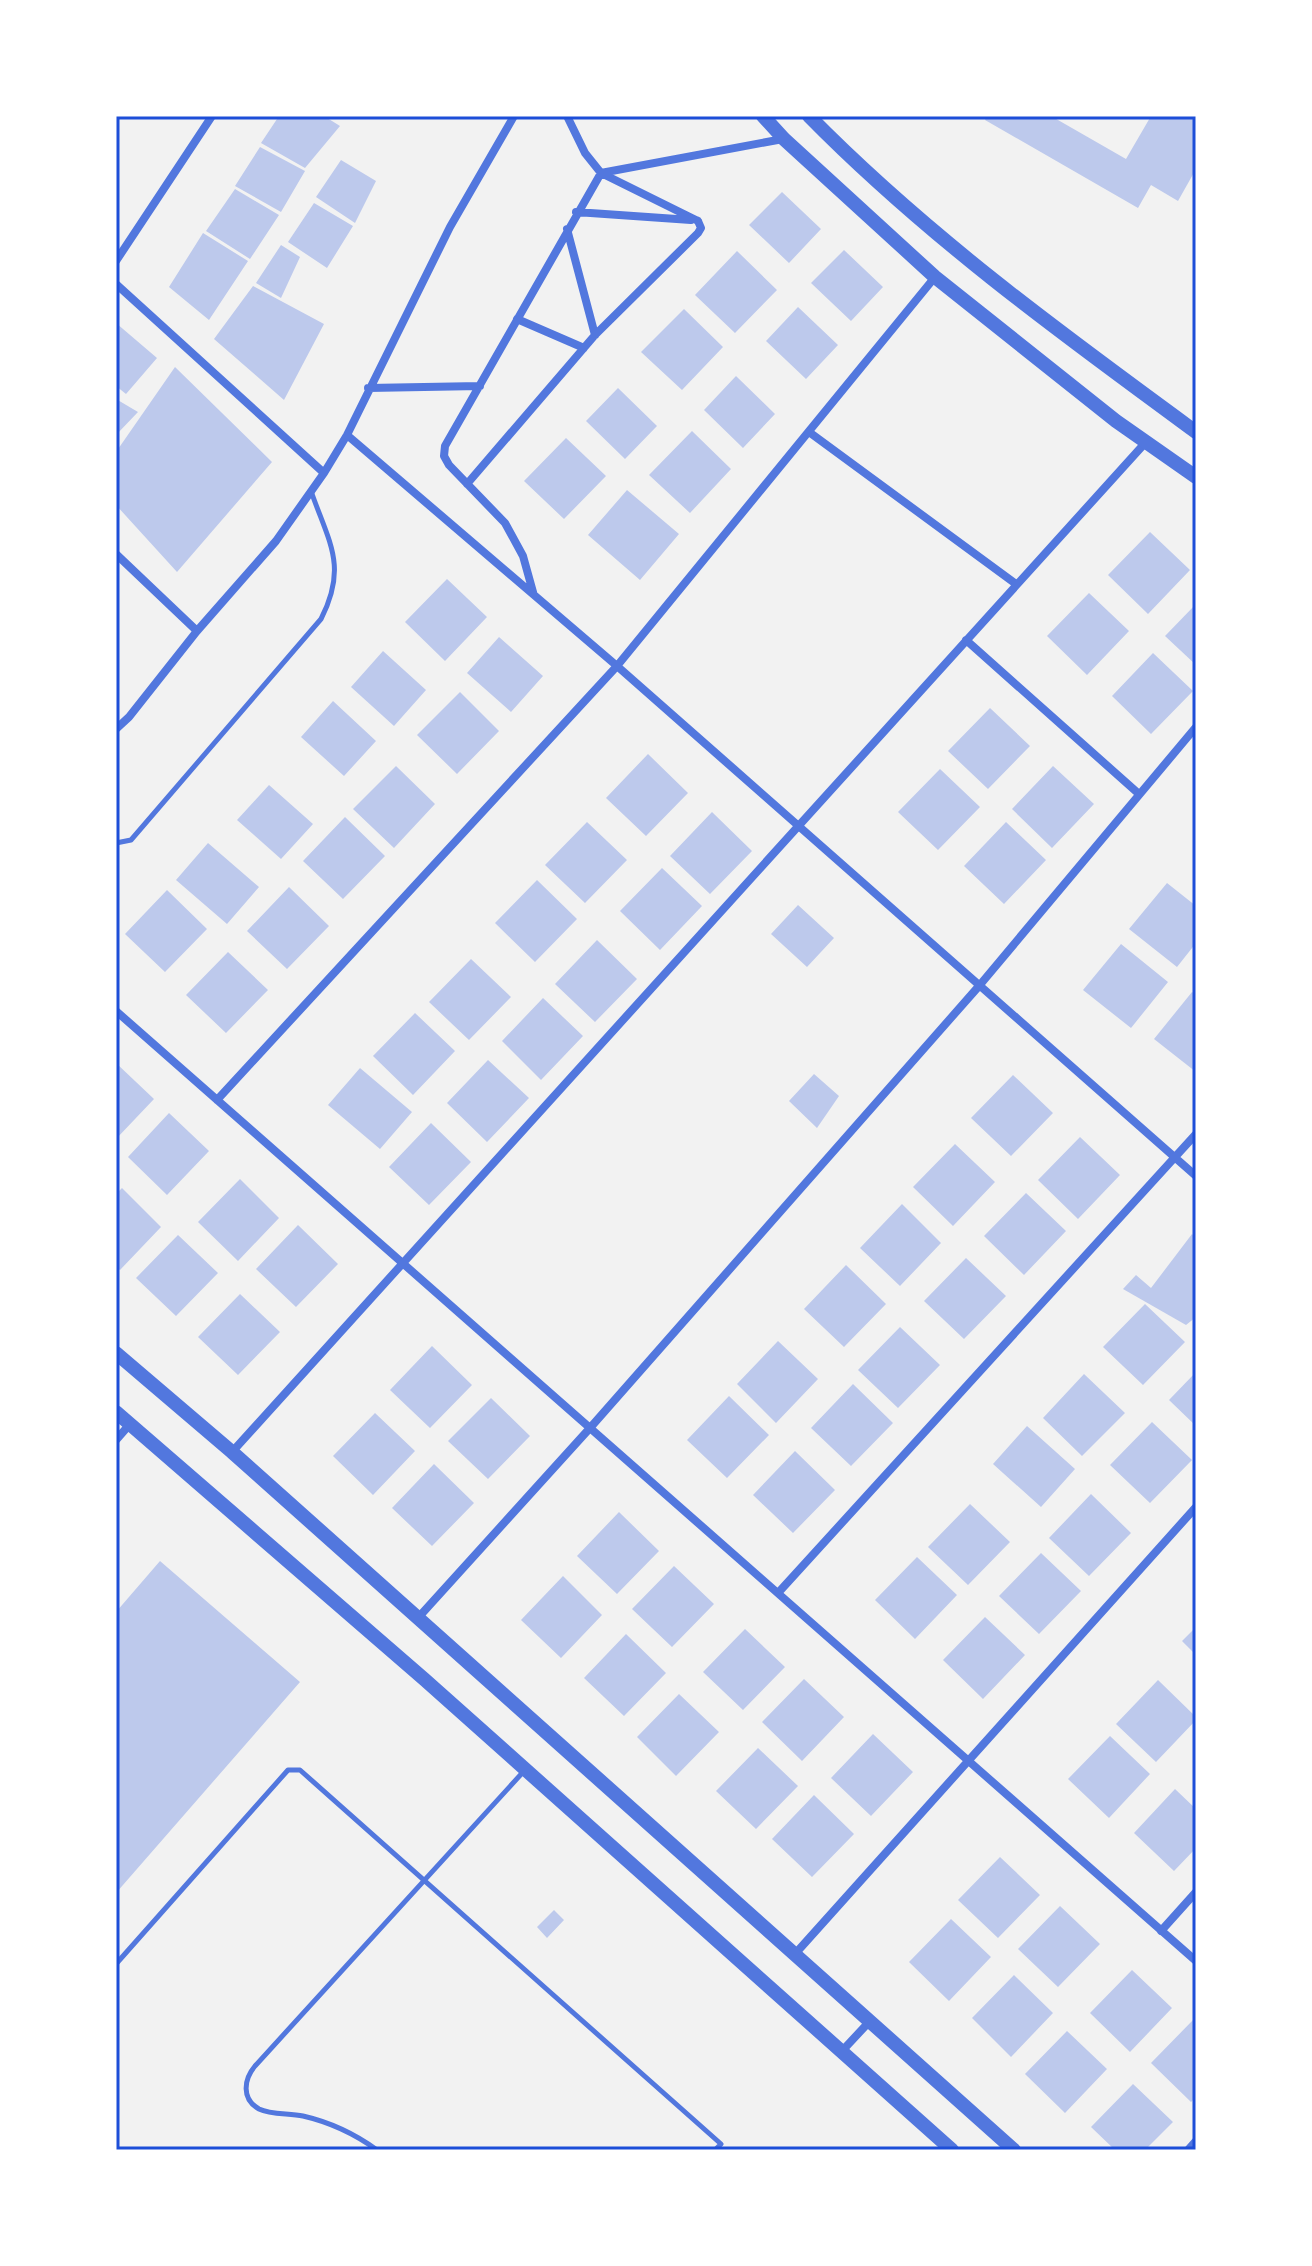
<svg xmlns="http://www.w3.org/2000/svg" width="1312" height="2266" viewBox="0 0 1312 2266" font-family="Karla,sans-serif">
	<rect width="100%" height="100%" fill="#f2f2f2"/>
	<path fill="#bdc9ec" d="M 279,116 L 324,116 L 340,126 L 305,168 L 261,143 Z
		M 987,116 L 1051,116 L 1126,159 L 1151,116 L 1193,116 L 1192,119 L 1196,121 L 1196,169 L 1178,201 L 1151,185 L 1138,208 L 985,120 Z
		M 260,147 L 305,171 L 281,212 L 235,186 Z
		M 341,160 L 376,181 L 355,223 L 316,197 Z
		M 235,189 L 279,215 L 250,259 L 206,231 Z
		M 782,192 L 821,229 L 789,263 L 749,225 Z
		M 314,203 L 353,226 L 327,268 L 288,242 Z
		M 203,233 L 248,261 L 209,320 L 169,287 Z
		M 281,245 L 300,257 L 281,298 L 256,283 Z
		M 844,250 L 883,287 L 851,321 L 811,283 Z
		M 737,251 L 777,290 L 735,333 L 695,295 Z
		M 253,286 L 324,324 L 284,400 L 214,339 Z
		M 798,307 L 838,345 L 806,379 L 766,341 Z
		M 684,309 L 723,347 L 682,390 L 641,352 Z
		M 116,323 L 157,358 L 126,394 L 116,386 Z
		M 175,367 L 272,462 L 177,572 L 116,505 L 116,452 Z
		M 736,376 L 775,414 L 743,448 L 704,410 Z
		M 618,388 L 657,426 L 625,459 L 586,421 Z
		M 116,399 L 138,412 L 116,435 Z
		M 692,431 L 731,469 L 690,513 L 649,475 Z
		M 566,438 L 606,476 L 564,519 L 524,481 Z
		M 627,490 L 679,534 L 640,580 L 588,535 Z
		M 1150,532 L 1190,570 L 1148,614 L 1108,575 Z
		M 447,579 L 487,617 L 445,661 L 405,622 Z
		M 1089,593 L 1129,631 L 1087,675 L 1047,636 Z
		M 1196,604 L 1196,665 L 1165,636 Z
		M 499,637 L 543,676 L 511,712 L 467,673 Z
		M 383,651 L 426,690 L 394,726 L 351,687 Z
		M 1153,653 L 1193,691 L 1151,734 L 1112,696 Z
		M 460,692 L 499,731 L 457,774 L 417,735 Z
		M 333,701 L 376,741 L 344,776 L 301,737 Z
		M 990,708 L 1030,746 L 988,789 L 948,751 Z
		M 648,754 L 688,793 L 646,836 L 606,798 Z
		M 396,766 L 435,804 L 394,848 L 353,809 Z
		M 1053,766 L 1094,804 L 1052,848 L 1012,809 Z
		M 940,769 L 980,807 L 938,850 L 898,812 Z
		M 269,785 L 313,824 L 281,859 L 237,820 Z
		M 712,812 L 752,851 L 710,894 L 670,856 Z
		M 345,817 L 385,856 L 343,899 L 303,861 Z
		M 587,822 L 627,860 L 585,903 L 545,865 Z
		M 1006,822 L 1046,860 L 1004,904 L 964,866 Z
		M 208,843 L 259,887 L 227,924 L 176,880 Z
		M 662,868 L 702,906 L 660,950 L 620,911 Z
		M 537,880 L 577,919 L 535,962 L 495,923 Z
		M 1167,883 L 1196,906 L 1196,943 L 1177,967 L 1129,929 Z
		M 289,887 L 329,926 L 287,969 L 247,931 Z
		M 167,890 L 207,929 L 165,972 L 125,934 Z
		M 798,905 L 834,938 L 807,967 L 771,934 Z
		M 597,940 L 637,979 L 595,1022 L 555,984 Z
		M 1121,944 L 1168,982 L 1131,1028 L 1083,990 Z
		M 228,952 L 268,990 L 226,1033 L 186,995 Z
		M 471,959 L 511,997 L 469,1040 L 429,1002 Z
		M 1192,992 L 1196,995 L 1196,1072 L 1154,1039 Z
		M 543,998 L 583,1036 L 541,1080 L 502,1041 Z
		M 415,1013 L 455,1051 L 413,1095 L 373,1056 Z
		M 488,1060 L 529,1098 L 487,1142 L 447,1103 Z
		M 116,1063 L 154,1099 L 116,1139 Z
		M 360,1068 L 412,1112 L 380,1149 L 328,1105 Z
		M 814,1074 L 839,1096 L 817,1128 L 789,1101 Z
		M 1013,1075 L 1053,1113 L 1011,1156 L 971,1118 Z
		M 169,1113 L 209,1151 L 167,1195 L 128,1157 Z
		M 431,1123 L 471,1162 L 429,1205 L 389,1167 Z
		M 1080,1137 L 1120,1175 L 1078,1219 L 1038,1180 Z
		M 955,1144 L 995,1182 L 953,1226 L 913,1187 Z
		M 240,1179 L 279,1218 L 238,1261 L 198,1222 Z
		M 122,1188 L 161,1227 L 120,1270 L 116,1267 L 116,1194 Z
		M 1026,1193 L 1066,1231 L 1024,1275 L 984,1236 Z
		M 902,1204 L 941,1243 L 900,1286 L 860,1248 Z
		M 298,1225 L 338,1264 L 296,1307 L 256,1269 Z
		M 1192,1234 L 1196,1238 L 1196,1317 L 1186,1325 L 1123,1289 L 1136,1275 L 1151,1288 Z
		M 178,1235 L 218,1273 L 176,1316 L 136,1278 Z
		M 966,1258 L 1006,1296 L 964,1339 L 924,1301 Z
		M 846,1265 L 886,1304 L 844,1347 L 804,1309 Z
		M 240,1294 L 280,1332 L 238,1375 L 198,1337 Z
		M 1145,1304 L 1185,1342 L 1143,1385 L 1103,1347 Z
		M 900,1327 L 940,1365 L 898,1408 L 858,1370 Z
		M 778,1341 L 818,1379 L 776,1423 L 737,1384 Z
		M 432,1346 L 472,1385 L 430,1428 L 390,1390 Z
		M 1196,1372 L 1196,1426 L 1169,1400 Z
		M 1084,1374 L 1125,1413 L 1082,1456 L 1043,1418 Z
		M 853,1384 L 893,1423 L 851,1466 L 811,1428 Z
		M 729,1396 L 769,1435 L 727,1478 L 687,1440 Z
		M 491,1398 L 530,1436 L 488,1479 L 448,1441 Z
		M 375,1413 L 415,1451 L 373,1495 L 333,1456 Z
		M 1152,1422 L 1192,1460 L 1150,1503 L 1110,1465 Z
		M 1027,1426 L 1075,1469 L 1041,1507 L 993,1464 Z
		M 795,1451 L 835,1490 L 793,1533 L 753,1495 Z
		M 434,1464 L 474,1503 L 432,1546 L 392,1508 Z
		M 1091,1494 L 1131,1533 L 1089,1576 L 1049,1538 Z
		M 970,1504 L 1010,1542 L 968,1585 L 928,1547 Z
		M 619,1512 L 659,1551 L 617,1594 L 577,1556 Z
		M 1041,1553 L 1081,1591 L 1039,1634 L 999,1596 Z
		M 917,1557 L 957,1595 L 915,1639 L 875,1600 Z
		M 160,1561 L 300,1682 L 116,1893 L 116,1612 Z
		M 674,1566 L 714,1604 L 672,1647 L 632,1609 Z
		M 563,1576 L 602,1615 L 561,1658 L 521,1620 Z
		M 985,1617 L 1025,1655 L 983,1699 L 943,1660 Z
		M 1196,1627 L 1196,1655 L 1182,1641 Z
		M 745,1629 L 785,1667 L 743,1710 L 703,1672 Z
		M 626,1634 L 666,1673 L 624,1716 L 584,1678 Z
		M 804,1679 L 844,1717 L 802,1761 L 762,1722 Z
		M 1158,1680 L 1196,1717 L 1196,1720 L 1156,1762 L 1116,1724 Z
		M 679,1694 L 719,1732 L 676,1776 L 637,1737 Z
		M 873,1734 L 913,1772 L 871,1816 L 831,1778 Z
		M 1110,1736 L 1150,1774 L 1109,1818 L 1068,1779 Z
		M 758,1748 L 798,1786 L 756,1829 L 716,1791 Z
		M 1175,1789 L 1196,1809 L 1196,1848 L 1174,1871 L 1134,1833 Z
		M 814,1795 L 854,1834 L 812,1877 L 772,1839 Z
		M 1000,1857 L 1040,1895 L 998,1938 L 958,1900 Z
		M 1060,1906 L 1100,1944 L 1058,1987 L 1018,1949 Z
		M 554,1910 L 564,1920 L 547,1938 L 537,1927 Z
		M 951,1919 L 991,1957 L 949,2001 L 909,1962 Z
		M 1132,1970 L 1172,2008 L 1130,2052 L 1090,2013 Z
		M 1014,1975 L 1053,2013 L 1011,2057 L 972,2018 Z
		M 1193,2020 L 1196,2023 L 1196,2097 L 1191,2102 L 1151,2063 Z
		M 1067,2031 L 1107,2069 L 1065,2113 L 1025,2074 Z
		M 1133,2084 L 1173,2122 L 1145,2150 L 1115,2150 L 1091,2127 Z"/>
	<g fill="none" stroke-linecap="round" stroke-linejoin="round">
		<path stroke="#5277de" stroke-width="5" d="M 116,843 L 131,840 L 321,619 C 348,566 329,543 311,491
			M 116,1964 L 288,1770 L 300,1770 L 721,2144 L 715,2150
			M 377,2150 C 355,2134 329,2122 303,2116 C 289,2113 271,2115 259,2109 C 241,2099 244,2079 255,2066 L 524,1771"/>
		<path stroke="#5277de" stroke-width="8" d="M 567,116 L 585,153 L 601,173 L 783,139
			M 576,212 L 691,220
			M 567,229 L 595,335
			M 116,261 L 212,116
			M 116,284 L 324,473
			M 517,319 L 584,348
			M 368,388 L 480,386
			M 809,432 L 1016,584
			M 347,435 L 617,666 L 1196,1176
			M 467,484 L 595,335 L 698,233 L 701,228 L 698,221
			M 116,554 L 197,631
			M 533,592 L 523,556 L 505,523 L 449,465 L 444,456 L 445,446 L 601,173 L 698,221
			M 966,640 L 1139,794
			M 116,729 L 129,717 L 197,631 L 276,541 L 324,473 L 347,435 L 450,227 L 514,116
			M 116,1011 L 1196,1961
			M 217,1100 L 617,666 L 935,277
			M 116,1440 L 130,1424
			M 232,1452 L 1146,442
			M 778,1593 L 1196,1134
			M 417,1619 L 590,1428 L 979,986 L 1196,727
			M 1161,1931 L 1196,1892
			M 795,1954 L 1196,1507
			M 842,2051 L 870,2021
			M 1188,2150 L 1196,2141"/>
		<path stroke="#5277de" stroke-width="14" d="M 763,116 L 784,139 L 935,277 L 1116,421 L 1196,477
			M 809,116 C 926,235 1062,334 1196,432
			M 116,1353 L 232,1452 L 1014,2150
			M 116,1412 L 424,1679 L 952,2150"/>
	</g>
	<rect width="1312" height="2266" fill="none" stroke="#ffffff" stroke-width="236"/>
	<rect x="118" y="118" width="1076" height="2030" fill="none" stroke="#1d4ed8" stroke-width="3"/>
</svg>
